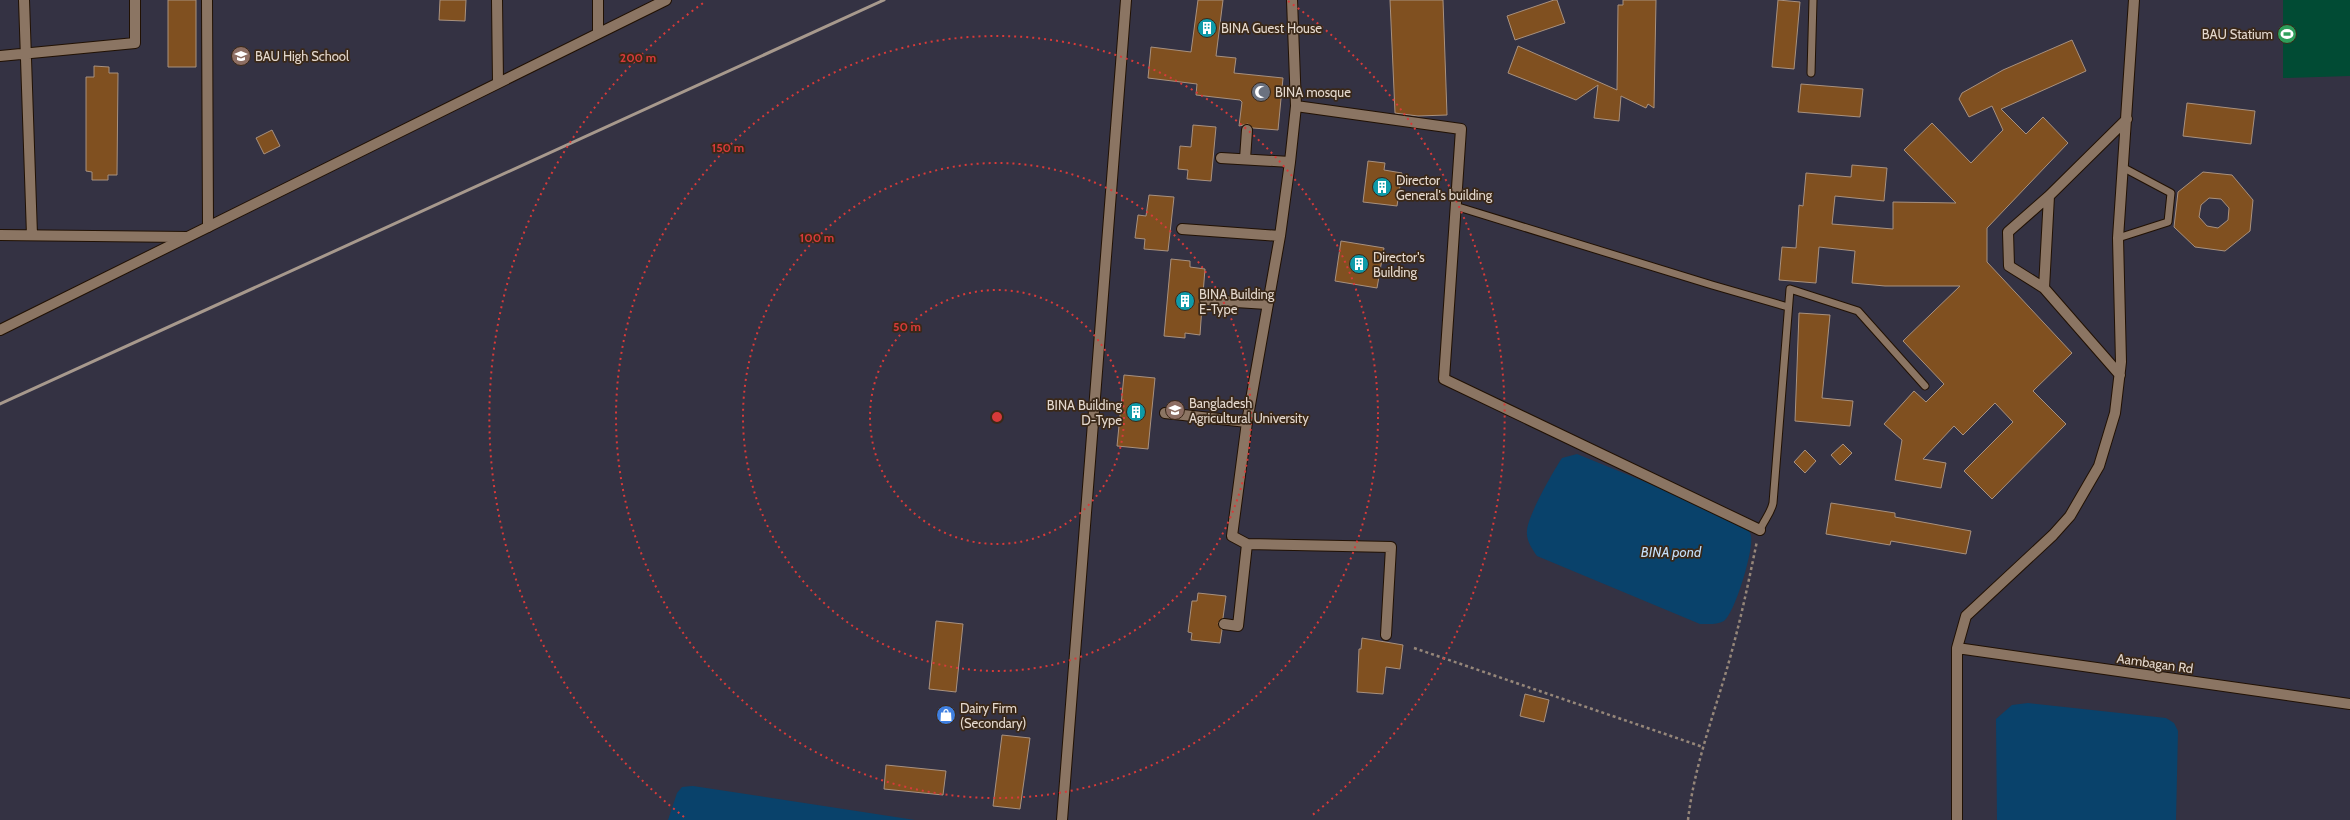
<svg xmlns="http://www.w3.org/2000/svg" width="2350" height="820" viewBox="0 0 2350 820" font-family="Cabin,sans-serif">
	<rect width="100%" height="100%" fill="#3a2818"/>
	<path fill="#343243" d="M 0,0 L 2350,0 L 2350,820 L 0,820 Z"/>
	<path fill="#014b34" d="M 2283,0 L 2350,0 L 2350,76 L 2283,78 Z"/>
	<path fill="#09426b" d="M 1577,454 L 1731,517 C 1738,522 1750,528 1751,536 C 1754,549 1735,613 1724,621 C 1717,625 1708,624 1700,624 L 1537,556 C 1532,549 1526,540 1527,531 C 1527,517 1554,470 1562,458 Z
		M 2028,703 L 2166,718 L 2174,723 L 2178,731 L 2176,820 L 1997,820 L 1996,719 L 2012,705 Z
		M 692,786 L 693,786 L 915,820 L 668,820 L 677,793 L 682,787 Z"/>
	<path fill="#805020" stroke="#a8917f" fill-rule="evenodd" d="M 168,0 L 196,0 L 196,67 L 168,67 Z
		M 440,0 L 466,0 L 465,21 L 439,20 Z
		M 1198,0 L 1223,0 L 1216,56 L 1236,58 L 1234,73 L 1283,78 L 1278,130 L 1253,128 L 1248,124 L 1239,126 L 1242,102 L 1240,100 L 1196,95 L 1197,84 L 1148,78 L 1151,47 L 1191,52 Z
		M 1390,0 L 1443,0 L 1447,115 L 1418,116 L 1395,113 Z
		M 1554,0 L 1557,0 L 1565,23 L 1515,40 L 1507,16 Z
		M 1623,0 L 1656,0 L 1654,108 L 1648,104 L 1646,108 L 1621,96 L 1619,121 L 1594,118 L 1598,85 L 1576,100 L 1508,73 L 1518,46 L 1617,90 L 1618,5 L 1623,5 Z
		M 1778,0 L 1800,2 L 1794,69 L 1772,67 Z
		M 2072,40 L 2086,71 L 2001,109 L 2026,134 L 2043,117 L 2068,143 L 1987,228 L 1987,262 L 2072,353 L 2033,391 L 2066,424 L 1992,499 L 1964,471 L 2013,422 L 1995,403 L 1963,435 L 1954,426 L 1923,459 L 1946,463 L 1941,488 L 1895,480 L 1902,440 L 1884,424 L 1914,391 L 1926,402 L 1944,384 L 1903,341 L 1960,286 L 1885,286 L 1852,283 L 1855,251 L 1819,247 L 1816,283 L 1779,280 L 1782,247 L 1796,248 L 1799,205 L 1803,206 L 1806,173 L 1851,177 L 1852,165 L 1887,168 L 1884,201 L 1835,196 L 1832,224 L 1893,229 L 1893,202 L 1956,203 L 1904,150 L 1932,123 L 1971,163 L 2003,130 L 1992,106 L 1969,117 L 1959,99 L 1962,93 L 2003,70 Z
		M 94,66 L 109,67 L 109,73 L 118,73 L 117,175 L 108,175 L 108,180 L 92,180 L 92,172 L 86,171 L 86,77 L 94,77 Z
		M 1801,84 L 1863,89 L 1860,117 L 1798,112 Z
		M 2187,103 L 2255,111 L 2251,144 L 2183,136 Z
		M 1193,125 L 1216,127 L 1211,181 L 1187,179 L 1188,170 L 1178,169 L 1180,146 L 1191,147 Z
		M 272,130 L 280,146 L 264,154 L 256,138 Z
		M 1368,161 L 1385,163 L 1384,170 L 1402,173 L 1397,206 L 1363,202 Z
		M 2203,172 L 2232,175 L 2253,200 L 2250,231 L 2225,251 L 2195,247 L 2174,227 L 2178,192 ZM 2209,198 L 2221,199 L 2229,208 L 2228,220 L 2218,228 L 2207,226 L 2199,217 L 2201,205 Z
		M 1149,195 L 1174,197 L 1168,251 L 1144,249 L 1145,239 L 1135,238 L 1138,215 L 1146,216 Z
		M 1341,241 L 1384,248 L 1377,288 L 1335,281 Z
		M 1171,259 L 1190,261 L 1190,267 L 1205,269 L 1203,294 L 1199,299 L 1202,306 L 1200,335 L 1185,333 L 1185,338 L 1164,336 Z
		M 1799,313 L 1830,315 L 1822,398 L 1853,401 L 1850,426 L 1795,421 Z
		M 1124,375 L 1155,378 L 1148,449 L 1117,446 Z
		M 1843,444 L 1852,453 L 1840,465 L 1831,455 Z
		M 1805,450 L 1816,461 L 1805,473 L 1794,462 Z
		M 1831,503 L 1895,513 L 1895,517 L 1971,531 L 1966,554 L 1891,541 L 1890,545 L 1826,534 Z
		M 1198,593 L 1226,596 L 1223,618 L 1218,623 L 1222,630 L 1220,643 L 1191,640 L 1192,633 L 1188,632 L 1192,601 L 1197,601 Z
		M 936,621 L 963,624 L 956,692 L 929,689 Z
		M 1362,638 L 1403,645 L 1400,669 L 1386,667 L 1383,694 L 1357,692 L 1359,649 L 1361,649 Z
		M 1525,694 L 1549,700 L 1544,722 L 1520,716 Z
		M 1002,735 L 1030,738 L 1020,809 L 993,806 Z
		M 886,765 L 946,771 L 943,795 L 884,789 Z"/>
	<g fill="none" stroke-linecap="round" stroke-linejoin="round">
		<defs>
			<path id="service" d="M 1811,73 L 1813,0
				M 1455,206 L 1712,285 L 1788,307
				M 2118,238 L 2168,222 L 2171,193 L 2124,168
				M 1760,530 C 1764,520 1771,513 1773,503 L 1790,289 L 1858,311 L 1925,386"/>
			<path id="minor" d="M 24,0 L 32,235
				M 207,0 L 208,227
				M 497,0 L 498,82
				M 1292,0 L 1296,106 L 1290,162 L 1280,236 L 1247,422 L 1232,536 L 1247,544 L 1391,547 L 1386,635
				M 598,33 L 598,0
				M 0,56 L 135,43 L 135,0
				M 1296,106 L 1461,129 L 1444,379 L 1760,530
				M 1221,158 L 1290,162
				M 1245,159 L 1247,130
				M 1182,229 L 1280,236
				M 0,235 L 186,237
				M 2044,288 L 2009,266 L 2008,232 L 2049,196
				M 1205,300 L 1267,304
				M 2120,375 L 2044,288 L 2049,196 L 2127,119
				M 1165,413 L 1247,422
				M 1224,624 L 1238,626 L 1247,544
				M 1957,648 L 2350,704
				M 1062,820 L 1126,0
				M 1957,820 L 1957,648 L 1966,616 L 2053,535 L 2070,516 L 2099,466 L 2115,413 L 2121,362 L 2118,238 L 2134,0"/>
			<path id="tertiary" d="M 0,330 L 666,0"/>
		</defs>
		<use href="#service" stroke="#211103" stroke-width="9"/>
		<use href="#minor" stroke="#211103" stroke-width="12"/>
		<use href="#tertiary" stroke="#211103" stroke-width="12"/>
		<path stroke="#96877a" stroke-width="2.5" stroke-dasharray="3 3" stroke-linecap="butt" d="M 1414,648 L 1703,747
			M 1688,820 C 1695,759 1719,702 1734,643 C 1743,609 1750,575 1757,541"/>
		<use href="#service" stroke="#8b7563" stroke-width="7"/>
		<use href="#minor" stroke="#8b7563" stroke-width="10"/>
		<use href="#tertiary" stroke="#8b7563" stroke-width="10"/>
		<path stroke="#a7998d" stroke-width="3" d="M 0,404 L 884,0"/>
	</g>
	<g fill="none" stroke="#d73a39" stroke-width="2" stroke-dasharray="2 4">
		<circle cx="997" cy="417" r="127"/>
		<circle cx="997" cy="417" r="254"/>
		<circle cx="997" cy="417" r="381"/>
		<path d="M684 817A508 508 0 0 1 706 1M1288 1A508 508 0 0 1 1310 817"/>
	</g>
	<defs>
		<symbol id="building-disc" viewBox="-11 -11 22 22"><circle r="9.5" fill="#0f9aa8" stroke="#3a2818"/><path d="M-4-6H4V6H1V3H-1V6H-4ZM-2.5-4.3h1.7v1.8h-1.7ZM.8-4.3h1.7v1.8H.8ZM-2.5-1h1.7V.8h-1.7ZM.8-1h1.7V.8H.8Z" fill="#fff"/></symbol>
		<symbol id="stadium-disc" viewBox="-11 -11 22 22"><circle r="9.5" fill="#2e9e5b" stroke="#3a2818"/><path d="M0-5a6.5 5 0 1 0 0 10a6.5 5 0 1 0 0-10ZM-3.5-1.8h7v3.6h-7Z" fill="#fff"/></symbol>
		<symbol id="school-disc" viewBox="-11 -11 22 22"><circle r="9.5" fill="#8d6e63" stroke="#3a2818"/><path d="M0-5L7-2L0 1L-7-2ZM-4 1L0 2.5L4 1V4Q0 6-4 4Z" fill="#fff"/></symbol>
		<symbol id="mosque-disc" viewBox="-11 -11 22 22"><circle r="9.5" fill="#6b7280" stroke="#3a2818"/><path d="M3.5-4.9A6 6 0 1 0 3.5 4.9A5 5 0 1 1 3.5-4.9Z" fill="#fff"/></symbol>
		<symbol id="university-disc" viewBox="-11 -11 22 22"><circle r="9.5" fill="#8d6e63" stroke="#3a2818"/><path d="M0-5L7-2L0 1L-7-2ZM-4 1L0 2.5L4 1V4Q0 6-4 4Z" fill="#fff"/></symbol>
		<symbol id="shop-disc" viewBox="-11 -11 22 22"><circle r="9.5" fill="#3f7fe0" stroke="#3a2818"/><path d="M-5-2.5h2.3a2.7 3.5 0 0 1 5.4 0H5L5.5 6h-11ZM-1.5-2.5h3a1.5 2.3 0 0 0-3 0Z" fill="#fff"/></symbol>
	</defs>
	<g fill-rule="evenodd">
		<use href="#building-disc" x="1196" y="17" width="22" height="22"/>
		<use href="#stadium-disc" x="2276" y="23" width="22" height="22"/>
		<use href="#school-disc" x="230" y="45" width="22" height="22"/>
		<use href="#mosque-disc" x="1250" y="81" width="22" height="22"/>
		<use href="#building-disc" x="1371" y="176" width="22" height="22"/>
		<use href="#building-disc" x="1348" y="253" width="22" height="22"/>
		<use href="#building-disc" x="1174" y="290" width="22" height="22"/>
		<use href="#university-disc" x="1164" y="399" width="22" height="22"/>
		<use href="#building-disc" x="1125" y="401" width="22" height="22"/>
		<use href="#shop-disc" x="935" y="704" width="22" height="22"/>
	</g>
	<g text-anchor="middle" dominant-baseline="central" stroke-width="3.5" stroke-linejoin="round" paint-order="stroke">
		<g font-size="13" fill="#e4d8ce" stroke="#3a2818" text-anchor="start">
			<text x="1221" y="28">BINA Guest House</text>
			<text x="2273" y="34" text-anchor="end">BAU Statium</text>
			<text x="255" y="56">BAU High School</text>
			<text x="1275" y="92">BINA mosque</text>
			<text x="1396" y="180">Director<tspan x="1396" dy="15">General's building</tspan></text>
			<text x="1373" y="257">Director's<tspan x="1373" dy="15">Building</tspan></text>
			<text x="1199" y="294">BINA Building<tspan x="1199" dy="15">E-Type</tspan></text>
			<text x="1189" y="403">Bangladesh<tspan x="1189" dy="15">Agricultural University</tspan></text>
			<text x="1122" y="405" text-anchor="end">BINA Building<tspan x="1122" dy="15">D-Type</tspan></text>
			<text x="960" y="708">Dairy Firm<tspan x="960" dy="15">(Secondary)</tspan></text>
		</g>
		<g font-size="13" fill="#e4d8ce" stroke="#3a2818">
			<text transform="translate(2155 663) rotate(8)">Aambagan Rd</text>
		</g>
		<g font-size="14" font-style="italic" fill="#c2def9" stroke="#3a2818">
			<text x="1671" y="552">BINA pond</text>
		</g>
	</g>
	<circle cx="997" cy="417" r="6" fill="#d73a39" stroke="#3a2818" stroke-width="2"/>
	<g font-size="12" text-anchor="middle" font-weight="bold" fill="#d73a39" stroke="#3a2818" stroke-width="3.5" stroke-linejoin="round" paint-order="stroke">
		<text x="638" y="62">200 m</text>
		<text x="728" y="152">150 m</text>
		<text x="817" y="242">100 m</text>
		<text x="907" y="331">50 m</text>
	</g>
</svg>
